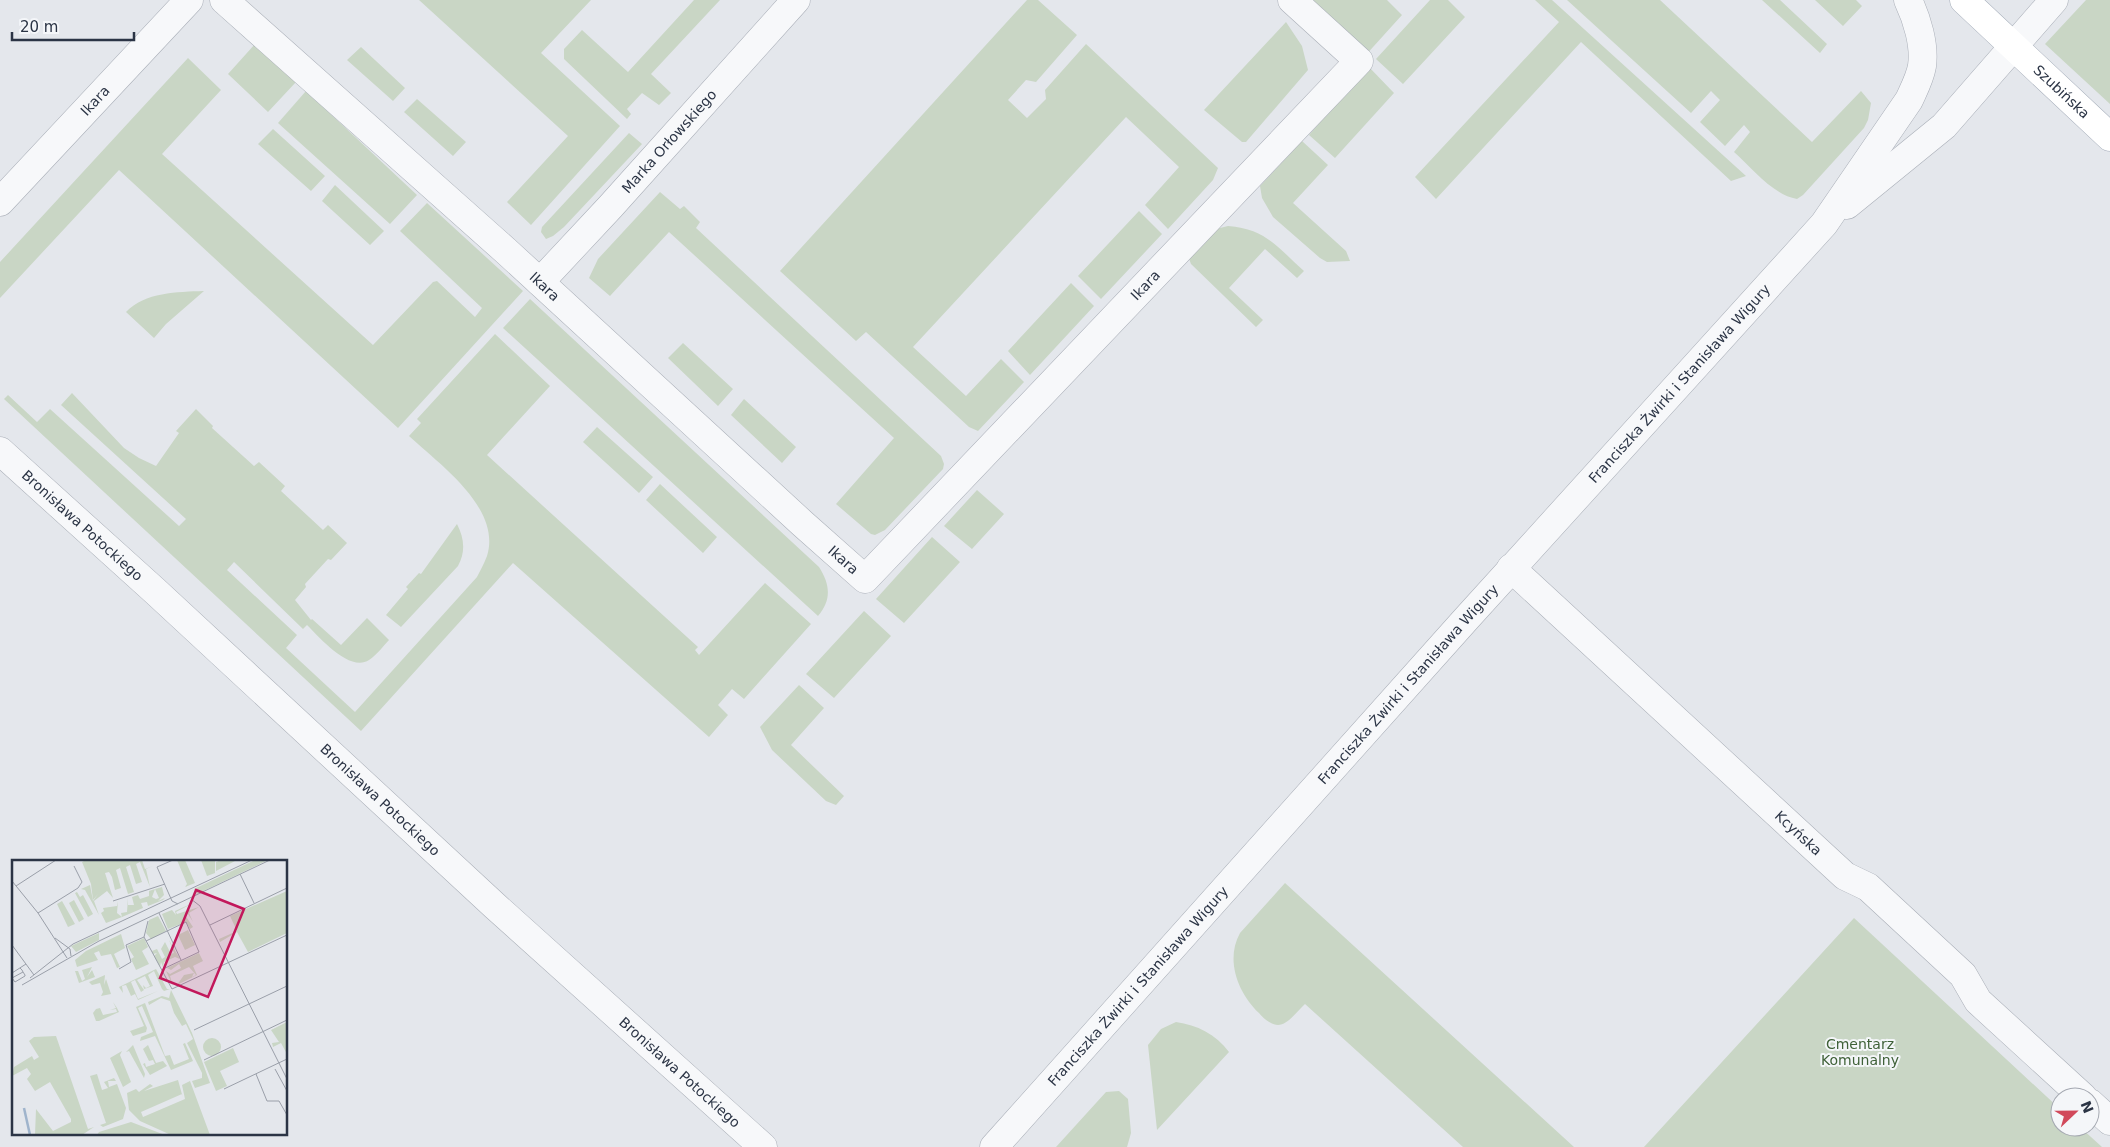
<svg xmlns="http://www.w3.org/2000/svg" width="2110" height="1147" viewBox="0 0 2110 1147" font-family="'DejaVu Sans',sans-serif">
	<rect width="100%" height="100%" fill="#e4e7ec"/>
	<path fill="#c9d6c5" d="M 419,0 L 591,0 L 541,53 L 620,126 L 531,225 L 507,202 L 568,136 Z
		M 694,0 L 720,0 L 651,74 L 671,93 L 659,105 L 642,93 L 627,109 L 631,114 L 627,119 L 564,59 L 564,49 L 582,30 L 628,72 Z
		M 1027,0 L 1038,0 L 1077,35 L 1036,82 L 1026,80 L 1008,100 L 1027,118 L 1046,99 L 1045,90 L 1086,44 L 1218,168 L 1213,180 L 1168,229 L 1145,205 L 1179,167 L 1126,117 L 913,347 L 966,396 L 1001,359 L 1024,382 L 978,431 L 969,427 L 866,332 L 856,341 L 780,271 Z
		M 1303,0 L 1387,0 L 1402,15 L 1364,57 Z
		M 1430,0 L 1448,0 L 1465,17 L 1403,84 L 1376,59 Z
		M 1535,0 L 1552,0 L 1746,176 L 1731,181 L 1581,42 L 1436,199 L 1415,177 L 1559,22 Z
		M 1567,0 L 1660,0 L 1812,142 L 1861,91 L 1871,103 L 1868,120 L 1864,128 L 1803,195 L 1797,199 C 1773,195 1752,168 1734,152 L 1750,132 L 1744,125 L 1725,146 L 1700,122 L 1720,100 L 1711,91 L 1691,113 Z
		M 1762,0 L 1780,0 L 1827,44 L 1820,53 Z
		M 1815,0 L 1856,0 L 1862,6 L 1843,26 Z
		M 2086,0 L 2110,0 L 2110,104 L 2045,44 Z
		M 1286,22 L 1302,46 L 1308,70 L 1246,142 L 1242,142 L 1204,110 Z
		M 255,44 L 296,82 L 268,112 L 228,74 Z
		M 361,47 L 405,88 L 393,101 L 347,60 Z
		M 188,58 L 221,90 L 162,154 L 373,345 L 433,282 L 437,281 L 475,317 L 482,308 L 400,231 L 427,203 L 523,291 L 398,428 L 119,170 L 0,298 L 0,262 Z
		M 1368,66 L 1394,93 L 1335,158 L 1309,135 Z
		M 306,91 L 417,195 L 390,224 L 278,123 Z
		M 417,99 L 466,142 L 453,156 L 404,112 Z
		M 273,129 L 325,176 L 311,191 L 258,144 Z
		M 629,133 L 642,144 L 564,227 L 553,236 L 546,239 L 541,232 L 542,227 Z
		M 1302,141 L 1328,165 L 1293,203 L 1346,251 L 1350,261 L 1327,262 L 1320,258 L 1273,217 L 1262,198 L 1260,186 Z
		M 335,185 L 384,231 L 370,245 L 322,201 Z
		M 660,192 L 680,209 L 684,206 L 700,222 L 696,228 L 941,456 L 944,464 L 943,469 L 885,530 L 875,535 L 871,534 L 836,504 L 894,438 L 669,232 L 610,296 L 589,278 L 598,259 Z
		M 1139,211 L 1162,234 L 1101,299 L 1078,276 Z
		M 1228,226 C 1266,229 1277,247 1304,271 L 1297,278 L 1265,249 L 1229,288 L 1263,320 L 1256,327 L 1191,264 L 1188,256 L 1212,230 Z
		M 1071,283 L 1094,306 L 1030,375 L 1008,351 Z
		M 204,291 L 166,324 L 154,338 L 126,312 C 145,292 177,292 204,291 Z
		M 530,299 L 819,567 C 830,584 832,600 818,616 L 503,328 Z
		M 495,334 L 550,386 L 487,455 L 698,647 L 695,650 L 699,655 L 765,583 L 811,624 L 744,699 L 732,689 L 718,705 L 728,715 L 709,737 L 513,563 L 361,731 L 4,399 L 8,395 L 37,422 L 50,409 L 179,526 L 186,519 L 61,405 L 72,393 L 124,448 L 139,458 L 156,466 L 179,433 L 176,431 L 196,409 L 213,426 L 212,428 L 254,466 L 259,462 L 285,486 L 281,491 L 323,530 L 328,525 L 347,543 L 331,560 L 328,559 L 305,584 L 306,587 L 295,600 L 311,620 L 312,619 L 341,645 L 367,618 L 389,640 C 383,646 377,655 369,660 C 350,673 319,637 307,625 L 303,629 L 234,562 L 227,570 L 297,635 L 286,648 L 355,712 L 477,577 C 480,571 484,564 487,556 C 502,508 439,464 409,436 L 421,423 L 417,419 Z
		M 683,343 L 733,389 L 718,406 L 668,358 Z
		M 744,399 L 796,447 L 782,463 L 731,415 Z
		M 597,427 L 653,477 L 639,493 L 583,442 Z
		M 660,484 L 717,537 L 703,553 L 646,500 Z
		M 977,490 L 1004,514 L 972,549 L 944,526 Z
		M 457,524 C 464,538 466,551 458,566 L 401,627 L 386,615 L 408,589 L 406,587 L 419,573 L 421,574 Z
		M 932,537 L 960,562 L 904,623 L 876,599 Z
		M 864,611 L 891,636 L 834,698 L 806,674 Z
		M 799,685 L 824,708 L 791,745 L 844,796 L 836,805 L 826,801 L 772,750 L 760,727 Z
		M 1285,883 L 1574,1147 L 1463,1147 L 1305,1004 C 1298,1010 1288,1025 1278,1025 C 1271,1025 1263,1018 1259,1013 C 1238,993 1225,960 1240,933 Z
		M 1854,918 L 2060,1109 L 2060,1127 L 2080,1127 L 2102,1147 L 1644,1147 Z
		M 1176,1022 C 1197,1025 1216,1034 1229,1052 L 1157,1130 L 1148,1045 L 1161,1029 Z
		M 1119,1091 L 1128,1099 L 1131,1133 L 1127,1147 L 1056,1147 L 1106,1092 Z"/>
	<g fill="none" stroke-linecap="round" stroke-linejoin="round">
		<defs>
			<g id="minor">
				<path id="s1" d="M 224,0 L 506,251 L 803,524 L 865,579 L 1359,61 L 1292,0"/>
				<path id="s2" d="M 0,202 L 189,0"/>
				<path d="M 1847,205 L 1944,126 L 2054,0"/>
				<path id="s3" d="M 540,282 L 611,206 L 796,0"/>
				<path id="s4" d="M 0,451 L 155,591 L 495,906 L 763,1147"/>
				<path id="s5" d="M 1511,568 L 1845,876 L 1868,887 L 1963,975 L 1978,1001 L 2083,1097"/>
				<path d="M 2090,1103 L 2110,1121"/>
				<path id="s6" d="M 994,1147 L 1466,619 L 1824,224 L 1909,100 C 1914,89 1920,78 1922,66 C 1925,45 1917,19 1908,0"/>
			</g>
			<g id="major">
				<path id="s7" d="M 1964,0 L 2110,137"/>
			</g>
		</defs>
		<use href="#minor" stroke="#a9aeb7" stroke-width="29"/>
		<use href="#major" stroke="#a3abb8" stroke-width="29"/>
		<use href="#minor" stroke="#f7f8fa" stroke-width="28"/>
		<use href="#major" stroke="#fff" stroke-width="28"/>
	</g>
	<g text-anchor="middle" dominant-baseline="central" stroke-width="4" stroke-linejoin="round" paint-order="stroke">
		<g font-size="14" fill="#2b3445" stroke="#f4f6f9">
			<text stroke="none"><textPath href="#s7" startOffset="134">Szubińska</textPath></text>
			<text stroke="none"><textPath href="#s2" startOffset="139">Ikara</textPath></text>
			<text stroke="none"><textPath href="#s3" startOffset="191">Marka Orłowskiego</textPath></text>
			<text stroke="none"><textPath href="#s1" startOffset="1270">Ikara</textPath></text>
			<text stroke="none"><textPath href="#s1" startOffset="430">Ikara</textPath></text>
			<text stroke="none"><textPath href="#s6" startOffset="1026">Franciszka Żwirki i Stanisława Wigury</textPath></text>
			<text stroke="none"><textPath href="#s4" startOffset="111">Bronisława Potockiego</textPath></text>
			<text stroke="none"><textPath href="#s1" startOffset="835">Ikara</textPath></text>
			<text stroke="none"><textPath href="#s6" startOffset="621">Franciszka Żwirki i Stanisława Wigury</textPath></text>
			<text stroke="none"><textPath href="#s4" startOffset="516">Bronisława Potockiego</textPath></text>
			<text stroke="none"><textPath href="#s5" startOffset="391">Kcyńska</textPath></text>
			<text stroke="none"><textPath href="#s6" startOffset="216">Franciszka Żwirki i Stanisława Wigury</textPath></text>
			<text stroke="none"><textPath href="#s4" startOffset="921">Bronisława Potockiego</textPath></text>
		</g>
		<g font-size="14" fill="#3f6138" stroke="#f4f6f9">
			<text x="1860" y="1044">Cmentarz<tspan x="1860" dy="16">Komunalny</tspan></text>
		</g>
	</g>
	<g transform="translate(12 860)">
		<rect width="275" height="275" fill="#e4e7ec"/>
		<path d="M 74,0 L 130,0 L 133,9 L 141,6 L 134,9 L 138,27 L 128,2 L 124,4 L 130,22 L 124,24 L 118,5 L 114,7 L 122,32 L 116,34 L 108,8 L 104,10 L 109,28 L 103,30 L 100,17 L 97,12 L 93,13 L 101,38 L 95,31 L 82,41 L 87,55 L 73,30 L 69,29 L 78,25 L 81,41 L 86,34 L 81,40 L 79,24 L 70,2 ZM 165,0 L 173,0 L 183,23 L 173,27 L 175,24 ZM 189,0 L 203,0 L 203,13 L 195,16 ZM 209,0 L 223,0 L 223,1 L 204,11 L 204,2 ZM 243,0 L 256,0 L 185,34 L 182,29 ZM 150,27 L 152,35 L 146,41 L 153,38 L 151,40 L 136,46 L 135,42 L 129,43 L 131,48 L 110,57 L 109,53 L 115,52 L 116,38 L 116,45 L 122,45 L 120,37 L 126,35 L 128,39 L 137,36 L 137,31 L 143,29 L 140,37 L 144,39 L 147,38 L 143,29 ZM 275,31 L 275,73 L 236,92 L 225,72 L 208,82 L 207,79 L 225,71 L 218,56 ZM 65,32 L 68,37 L 71,35 L 81,54 L 76,57 L 63,33 ZM 62,40 L 72,59 L 67,62 L 57,43 ZM 50,41 L 63,64 L 56,67 L 45,44 ZM 106,41 L 105,53 L 110,57 L 94,63 L 89,53 L 92,51 L 91,48 L 105,46 ZM 181,43 L 164,52 L 165,54 L 187,47 L 177,53 L 181,62 L 176,54 L 173,55 L 181,67 L 178,69 L 174,62 L 156,69 L 150,54 L 160,50 L 164,55 L 163,51 ZM 146,56 L 154,71 L 139,79 L 134,73 L 137,60 ZM 176,70 L 183,85 L 173,90 L 166,75 ZM 87,73 L 87,80 L 64,92 L 59,86 ZM 109,74 L 113,88 L 102,94 L 108,107 L 105,108 L 99,94 L 89,96 L 87,91 L 82,93 L 86,100 L 65,107 L 63,100 L 74,91 ZM 132,78 L 136,87 L 130,91 L 137,104 L 124,110 L 119,99 L 122,97 L 115,86 ZM 157,80 L 168,99 L 163,97 L 152,102 L 151,107 L 149,102 L 148,107 L 142,96 L 145,93 L 141,94 L 140,91 L 145,89 L 150,99 L 153,97 L 149,89 L 153,82 L 159,94 L 162,93 ZM 187,93 L 191,101 L 181,106 L 185,115 L 165,125 L 172,115 L 182,113 L 180,117 L 184,115 L 177,107 L 158,116 L 161,126 L 154,111 L 158,114 L 169,108 L 167,104 L 159,110 L 155,108 ZM 80,107 L 75,117 L 80,110 L 83,117 L 67,123 L 63,111 L 66,111 L 70,121 L 73,119 L 70,110 ZM 144,109 L 155,129 L 158,129 L 152,131 L 150,129 L 142,111 L 136,115 L 141,126 L 132,129 L 131,125 L 134,128 L 138,126 L 133,116 L 125,120 L 132,130 L 129,132 L 123,120 L 119,122 L 126,139 L 146,131 L 126,140 L 123,134 L 119,136 L 114,125 L 110,126 L 111,133 L 107,127 ZM 93,115 L 92,125 L 94,119 L 99,134 L 89,136 L 91,132 L 88,123 L 80,125 L 77,122 ZM 159,130 L 180,173 L 198,223 L 183,228 L 180,221 L 190,218 L 190,213 L 175,183 L 181,179 L 174,164 L 170,166 L 162,153 L 158,141 L 149,138 L 137,145 L 136,142 L 150,136 L 157,138 ZM 101,142 L 105,148 L 107,152 L 87,161 L 84,161 L 81,153 L 84,149 L 88,148 L 91,155 L 105,152 L 104,149 L 98,150 L 104,148 ZM 133,143 L 153,196 L 158,195 L 162,205 L 177,199 L 171,184 L 173,183 L 181,201 L 159,210 L 143,176 L 128,181 L 129,177 L 141,172 L 130,146 L 126,148 L 135,168 L 134,172 L 121,176 L 118,171 L 132,166 L 124,147 ZM 275,162 L 275,194 L 269,183 L 261,187 L 260,183 L 267,182 L 259,170 ZM 44,176 L 76,269 L 82,267 L 70,275 L 23,275 L 24,249 L 41,271 L 59,262 L 59,259 L 38,222 L 23,231 L 15,219 L 19,214 L 15,208 L 0,216 L 2,207 L 20,196 L 22,200 L 27,197 L 17,181 L 22,177 ZM191 187a9 9 0 1 1 18 0a9 9 0 1 1-18 0ZM 121,185 L 133,214 L 132,218 L 117,191 L 114,192 L 121,185 L 99,194 ZM 136,185 L 144,203 L 151,201 L 155,206 L 138,215 L 131,204 L 133,203 L 134,207 L 143,204 L 141,200 L 137,201 L 131,189 ZM 221,188 L 227,202 L 208,211 L 215,226 L 204,231 L 192,202 ZM 110,191 L 108,195 L 119,222 L 111,227 L 98,198 ZM 85,214 L 90,230 L 96,228 L 92,222 L 102,218 L 104,221 L 96,221 L 97,227 L 105,224 L 114,248 L 111,259 L 91,267 L 88,265 L 94,263 L 78,216 ZM 166,220 L 171,238 L 170,234 L 129,252 L 131,257 L 173,239 L 170,225 L 178,221 L 198,275 L 159,275 L 128,261 L 117,250 L 115,233 L 124,229 L 127,232 L 138,224 L 141,226 L 132,231 ZM 119,262 L 153,275 L 85,275 L 87,272 Z" fill="#c9d6c5"/>
		<path fill="none" stroke="#9fb4cc" stroke-width="2.5" d="M 12,248 L 18,275"/>
		<path fill="none" stroke="#9a9fa9" stroke-width="1" d="M 145,7 L 160,41 L 166,44M 145,7 L 161,0M 228,14 L 242,43M 0,21 L 26,53 L 55,98M 4,26 L 44,0M 179,39 L 188,46 L 275,219M 101,41 L 153,24M 26,53 L 66,28 L 70,22 L 62,6M 147,53 L 169,100M 136,61 L 132,77 L 160,129 L 275,75M 198,65 L 275,28M 43,78 L 58,89 L 59,96M 134,81 L 174,62 L 187,92 L 151,109M 0,85 L 22,115M 8,108 L 10,110 L 11,112 L 13,115 L 13,116 L 3,122 L 0,118 L 11,112M 107,109 L 119,102 L 114,85 L 132,77M 0,113 L 14,104M 18,118 L 61,84 L 240,0M 10,125 L 87,81 L 258,0M 182,170 L 275,126M 192,200 L 275,160M 263,209 L 275,231M 244,214 L 255,241 L 267,241 L 275,255M 212,229 L 275,199"/>
		<path fill="#c2185b" fill-opacity="0.15" stroke="#c2185b" stroke-width="2.5" d="M 184,30 L 232,49 L 196,137 L 148,118 Z"/>
		<rect width="275" height="275" fill="none" stroke="#2b3445" stroke-width="2.5"/>
	</g>
	<g transform="translate(2075 1112) rotate(68)"><circle r="24" fill="#f4f6f9" stroke="#a4a8b1"/>
	<path d="M0-4L9 19L0 12L-9 19Z" fill="#d1495b"/>
	<text y="-8" font-size="14" font-weight="bold" text-anchor="middle" fill="#2b3445">N</text>
	</g>
	<path d="M12 32v8h122v-8" fill="none" stroke="#2b3445" stroke-width="2.5"/>
	<text x="20" y="32" font-size="15" fill="#2b3445" stroke="#f4f6f9" stroke-width="4" paint-order="stroke">20 m</text>
</svg>
